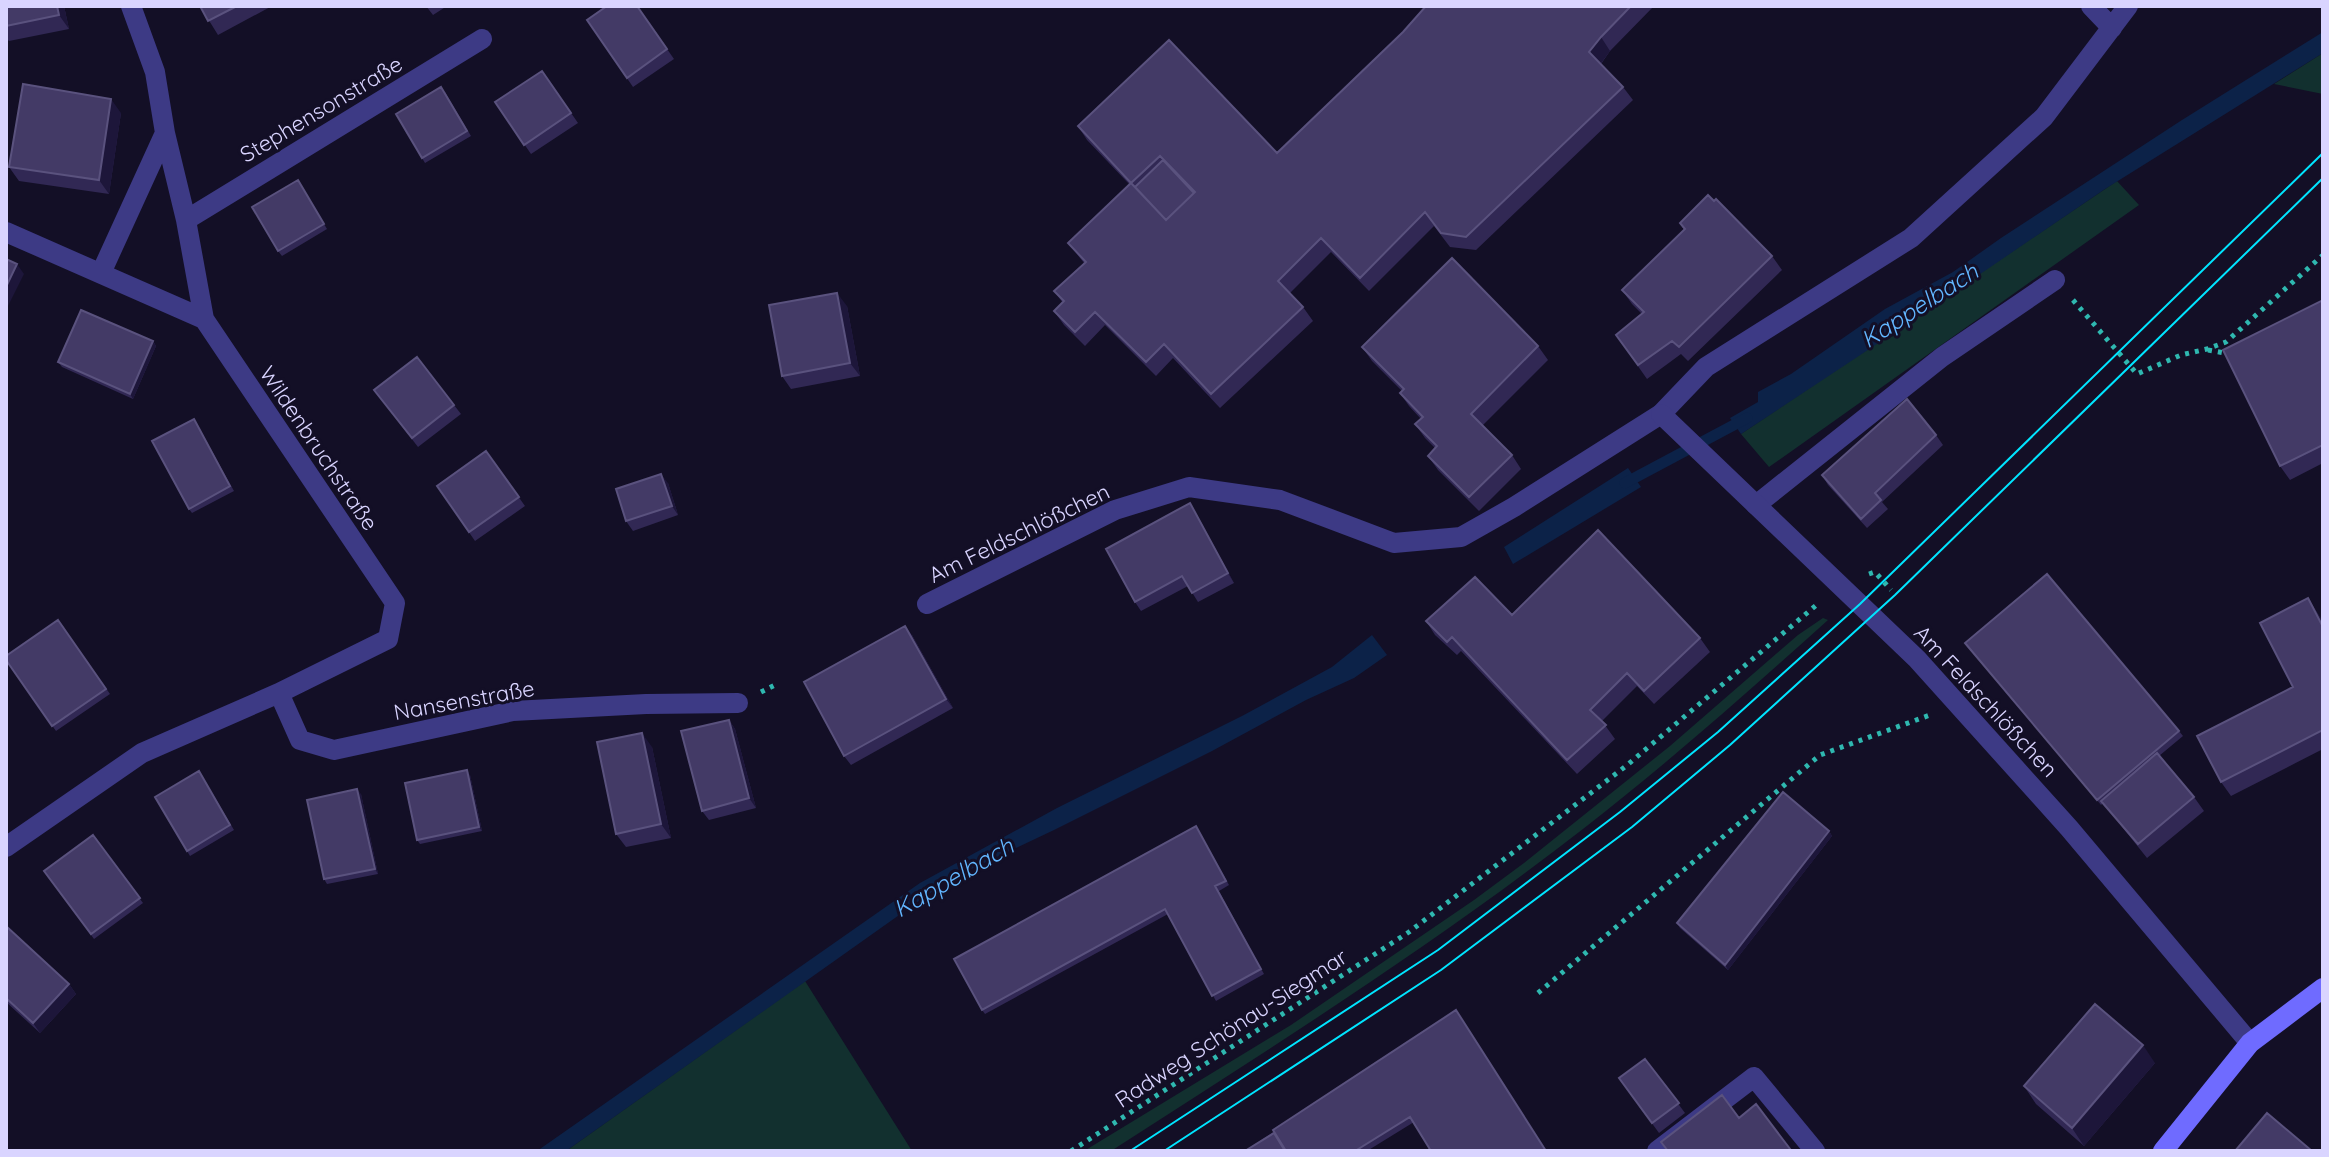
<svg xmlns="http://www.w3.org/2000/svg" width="2329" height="1157" viewBox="0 0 2329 1157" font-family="Quicksand,sans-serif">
	<rect width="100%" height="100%" fill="#130f26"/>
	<path fill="#12302f" d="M 2323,53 L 2323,94 L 2274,84 Z
		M 2117,181 L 2139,205 L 1769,467 L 1741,434 Z
		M 1823,618 L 1828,620 C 1748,692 1668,763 1583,829 C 1433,946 1271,1048 1111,1151 L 1084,1151 L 1291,1025 L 1474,900 L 1524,863 L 1670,746 L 1798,635 Z
		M 805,981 L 912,1151 L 566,1151 Z"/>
	<path fill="#0c2248" d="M 2323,32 L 2323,53 L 2105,189 L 1898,330 L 1741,434 L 1730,418 L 1758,402 L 1758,392 L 1791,374 L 1885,309 L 1953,272 L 2001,238 L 2182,120 Z
		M 1628,468 L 1641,487 L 1513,564 L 1504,547 Z
		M 1372,635 L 1387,655 L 1354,678 L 1306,700 L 1212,751 L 1054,830 L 950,879 L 566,1151 L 537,1151 L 920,883 L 1057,808 L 1242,716 L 1332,667 Z"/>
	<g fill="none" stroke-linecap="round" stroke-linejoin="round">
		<path stroke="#0c2248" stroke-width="11" d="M 1625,483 L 1747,418"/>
		<path stroke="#2fb8b0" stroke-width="5" stroke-dasharray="4 6" stroke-linecap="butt" d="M 2073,300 L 2137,374 L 2181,355 L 2207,349 L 2226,342 L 2323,255
			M 2208,350 L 2230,354
			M 1869,574 L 1875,572 L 1891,590
			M 761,692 L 777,684
			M 1538,993 L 1820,755 L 1930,715
			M 1071,1151 L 1409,932 L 1626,766 L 1820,602"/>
		<path stroke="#3d3a85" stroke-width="20" d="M 2091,6 L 2112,28
			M 1756,505 L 1942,357 L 2055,280
			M 927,604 L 1115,510 L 1189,487 L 1280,500 L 1394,543 L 1461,537 L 1514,507 L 1661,414 L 1706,367 L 1911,238 L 2044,117 L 2128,6
			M 1657,1151 L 1754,1077 L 1815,1151"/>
		<path stroke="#3d3a85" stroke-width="20" d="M 186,220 L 482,39
			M 6,232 L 204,319
			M 101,273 L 165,133
			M 1661,414 L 1917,659 L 2069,828 L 2250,1043
			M 279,693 L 300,740 L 334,750 L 513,711 L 646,704 L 738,703
			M 6,847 L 142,753 L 279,693 L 388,639 L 395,603 L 204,319 L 186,220 L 165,133 L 155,72 L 131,6"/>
		<path stroke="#6f6bff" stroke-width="20" d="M 2163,1151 L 2250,1043 L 2323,988"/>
		<path stroke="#00e5ff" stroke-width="2" d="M 1130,1151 L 1438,950 L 1620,812 L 1718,732 L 1860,604 L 2323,153
			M 1164,1151 L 1441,970 L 1632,827 L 1730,745 L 1895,595 L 2323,178"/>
	</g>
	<path fill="#312854" d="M 6,6 L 64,6 L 69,29 L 9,41 L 6,38 Z
		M 200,6 L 272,6 L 218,35 Z
		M 426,6 L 447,6 L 433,15 Z
		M 637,6 L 674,59 L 633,87 L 587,20 Z
		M 1426,6 L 1654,6 L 1610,51 L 1601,64 L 1623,87 L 1633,100 L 1476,250 L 1450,247 L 1434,226 L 1369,291 L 1331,252 L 1290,293 L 1303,307 L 1313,321 L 1220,408 L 1173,358 L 1156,376 L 1105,325 L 1085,346 L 1064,325 L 1054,311 L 1063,303 L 1054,291 L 1084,263 L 1068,243 L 1130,185 L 1087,140 L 1078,126 L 1277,153 L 1403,32 Z
		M 542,71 L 578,123 L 531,154 L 495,102 Z
		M 445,92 L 471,136 L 425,163 L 422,158 Z
		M 121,113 L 109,194 L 19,181 L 9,167 Z
		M 301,185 L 327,229 L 282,256 L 278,251 Z
		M 1680,223 L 1772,256 L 1782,270 L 1688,361 L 1681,354 L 1647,379 L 1616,335 L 1642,314 L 1632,304 L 1622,290 L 1684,230 Z
		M 2323,300 L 2323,463 L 2290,480 L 2280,466 Z
		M 847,306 L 860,376 L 791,389 L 782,376 Z
		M 153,341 L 156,346 L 133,399 L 62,367 L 58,362 Z
		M 1538,346 L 1548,360 L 1482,426 L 1512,455 L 1521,469 L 1479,511 L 1438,470 L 1428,456 L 1435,448 L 1425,438 L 1415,424 L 1421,419 L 1409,406 L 1400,393 L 1402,391 L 1372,361 L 1362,347 Z
		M 381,399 L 454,405 L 461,414 L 418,447 Z
		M 197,424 L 234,491 L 192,513 L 189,509 Z
		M 1936,435 L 1943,445 L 1882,502 L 1888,509 L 1867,528 L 1828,485 L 1822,475 Z
		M 486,451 L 525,506 L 475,541 L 437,486 Z
		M 668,483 L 678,515 L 633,531 L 626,521 Z
		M 1196,513 L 1234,583 L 1198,602 L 1188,586 L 1141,611 L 1135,602 Z
		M 2308,598 L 2323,622 L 2323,749 L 2231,796 L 2221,782 L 2293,687 Z
		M 1512,615 L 1700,638 L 1710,652 L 1654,704 L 1637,686 L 1602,721 L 1615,739 L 1577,774 L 1461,651 L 1457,655 L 1435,635 L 1426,621 Z
		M 58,620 L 110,694 L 56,731 L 6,660 Z
		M 912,635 L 953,708 L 851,765 L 844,756 Z
		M 1969,648 L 2179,731 L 2183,736 L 2159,756 L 2194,797 L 2204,811 L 2147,858 L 2103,803 L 2101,805 Z
		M 729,720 L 735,729 L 756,808 L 709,820 L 702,811 Z
		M 652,747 L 671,838 L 626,847 L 616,834 Z
		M 470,775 L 482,831 L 420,844 L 417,840 Z
		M 202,776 L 234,830 L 190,856 L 187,851 Z
		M 361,794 L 378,874 L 327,884 L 324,879 Z
		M 1199,831 L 1229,885 L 1219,891 L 1264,974 L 1216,1001 L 1168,914 L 985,1014 L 982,1010 Z
		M 1829,831 L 1832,836 L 1728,970 L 1680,928 L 1677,923 Z
		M 93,835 L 143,903 L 94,939 L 44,871 Z
		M 6,926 L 69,984 L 76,994 L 40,1033 L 6,1002 Z
		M 1456,1010 L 1414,1122 L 1367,1151 L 1245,1151 Z
		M 1645,1059 L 1685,1113 L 1659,1133 L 1619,1078 Z
		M 2155,1063 L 2084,1146 L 2036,1104 L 2024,1086 Z"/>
	<path fill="#1d163a" d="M 57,6 L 64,6 L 69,29 L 59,15 Z
		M 1601,37 L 1610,51 L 1599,66 L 1589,52 Z
		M 111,99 L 121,113 L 109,194 L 99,180 Z
		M 17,264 L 24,274 L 6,310 L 6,287 Z
		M 837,293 L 847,306 L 860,376 L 850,363 Z
		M 153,341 L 156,346 L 133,399 L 130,394 Z
		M 661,474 L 668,483 L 678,515 L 672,506 Z
		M 1190,503 L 1196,513 L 1234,583 L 1228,573 Z
		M 2308,598 L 2323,622 L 2323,627 Z
		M 905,626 L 912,635 L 953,708 L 946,699 Z
		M 729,720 L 735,729 L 756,808 L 749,798 Z
		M 642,733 L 652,747 L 671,838 L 661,824 Z
		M 467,770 L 470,775 L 482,831 L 479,827 Z
		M 357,789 L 361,794 L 378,874 L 375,869 Z
		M 1829,831 L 1832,836 L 1728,970 L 1725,965 Z
		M 69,984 L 76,994 L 40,1033 L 33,1023 Z
		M 2143,1045 L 2155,1063 L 2084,1146 L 2072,1128 Z"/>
	<path fill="#433a66" stroke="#5a527e" stroke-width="2" d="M 6,6 L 57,6 L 59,15 L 6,26 Z
		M 200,6 L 237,6 L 208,21 Z
		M 607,6 L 637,6 L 667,49 L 627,78 L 587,20 Z
		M 1426,6 L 1631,6 L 1601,37 L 1589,52 L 1623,87 L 1466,237 L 1441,233 L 1425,212 L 1360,278 L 1321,238 L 1278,281 L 1303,307 L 1211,394 L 1164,344 L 1146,362 L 1095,312 L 1075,332 L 1054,311 L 1064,301 L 1054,291 L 1086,262 L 1068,243 L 1131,183 L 1166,220 L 1195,192 L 1160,156 L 1131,183 L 1078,126 L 1169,40 L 1277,153 L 1403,32 Z
		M 542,71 L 571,113 L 524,145 L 495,102 Z
		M 23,84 L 111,99 L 99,180 L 9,167 Z
		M 441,87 L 467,131 L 422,158 L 396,114 Z
		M 1163,160 L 1194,193 L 1166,220 L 1135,187 Z
		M 298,180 L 324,224 L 278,251 L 252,207 Z
		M 1708,195 L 1714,201 L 1716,199 L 1772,256 L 1679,347 L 1672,341 L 1638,365 L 1616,335 L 1644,312 L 1622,290 L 1685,229 L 1680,223 Z
		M 1452,258 L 1538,346 L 1471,414 L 1512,455 L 1469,497 L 1428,456 L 1437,446 L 1415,424 L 1423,417 L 1400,393 L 1404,389 L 1362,347 Z
		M 6,259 L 17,264 L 6,287 Z
		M 837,293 L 850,363 L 782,376 L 769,305 Z
		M 2323,300 L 2323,445 L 2280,466 L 2223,350 Z
		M 81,310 L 153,341 L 130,394 L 58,362 Z
		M 417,357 L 454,405 L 412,438 L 374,390 Z
		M 1907,399 L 1936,435 L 1875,493 L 1881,500 L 1861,519 L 1822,475 Z
		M 194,419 L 230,486 L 189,509 L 152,441 Z
		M 486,451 L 519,497 L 469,532 L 437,486 Z
		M 661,474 L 672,506 L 626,521 L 616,489 Z
		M 1190,503 L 1228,573 L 1192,593 L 1182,576 L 1135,602 L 1106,549 Z
		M 1598,530 L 1700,638 L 1644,691 L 1627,673 L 1590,710 L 1606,725 L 1567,760 L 1452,637 L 1447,642 L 1426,621 L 1475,577 L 1512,615 Z
		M 2047,574 L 2179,731 L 2097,800 L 1965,643 Z
		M 2308,598 L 2323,627 L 2323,730 L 2221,782 L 2197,736 L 2293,687 L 2260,623 Z
		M 58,620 L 106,689 L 52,726 L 6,660 L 6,656 Z
		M 905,626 L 946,699 L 844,756 L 804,682 Z
		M 729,720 L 749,798 L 702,811 L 681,731 Z
		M 642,733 L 661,824 L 616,834 L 597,742 Z
		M 2157,753 L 2194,797 L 2138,844 L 2101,801 Z
		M 467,770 L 479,827 L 417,840 L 405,783 Z
		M 199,771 L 230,825 L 187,851 L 155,797 Z
		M 357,789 L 375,869 L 324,879 L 307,800 Z
		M 1783,792 L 1829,831 L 1725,965 L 1677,923 Z
		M 1196,826 L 1226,881 L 1215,886 L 1261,969 L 1212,996 L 1165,909 L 982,1010 L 954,959 Z
		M 93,835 L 140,898 L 91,934 L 44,871 Z
		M 6,926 L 69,984 L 33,1023 L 6,998 Z
		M 2095,1004 L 2143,1045 L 2072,1128 L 2024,1086 Z
		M 1456,1010 L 1546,1151 L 1431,1151 L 1410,1117 L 1355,1151 L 1286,1151 L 1273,1130 Z
		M 1645,1059 L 1679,1103 L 1652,1123 L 1619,1078 Z
		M 1722,1095 L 1739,1118 L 1756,1104 L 1790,1149 L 1788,1151 L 1668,1151 L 1661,1142 Z
		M 2267,1113 L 2312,1151 L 2235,1151 Z
		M 1274,1133 L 1285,1151 L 1245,1151 Z"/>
	<g text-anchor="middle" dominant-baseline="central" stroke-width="6" stroke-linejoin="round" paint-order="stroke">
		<g font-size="22" fill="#d9d4ff" stroke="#130f26">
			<text transform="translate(321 109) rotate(-31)">Stephensonstraße</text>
			<text transform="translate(319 448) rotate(56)">Wildenbruchstraße</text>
			<text transform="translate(1019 533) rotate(-26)">Am Feldschlößchen</text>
			<text transform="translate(464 700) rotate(-10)">Nansenstraße</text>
			<text transform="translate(1986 701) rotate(47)">Am Feldschlößchen</text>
			<text transform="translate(1231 1028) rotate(-33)">Radweg Schönau-Siegmar</text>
		</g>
		<g font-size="24" font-style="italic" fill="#62b6ff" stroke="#130f26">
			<text transform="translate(1919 305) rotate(-33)">Kappelbach</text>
			<text transform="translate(953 877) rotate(-30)">Kappelbach</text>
		</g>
	</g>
	<rect width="2329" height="1157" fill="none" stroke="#d9d4ff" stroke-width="16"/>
</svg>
